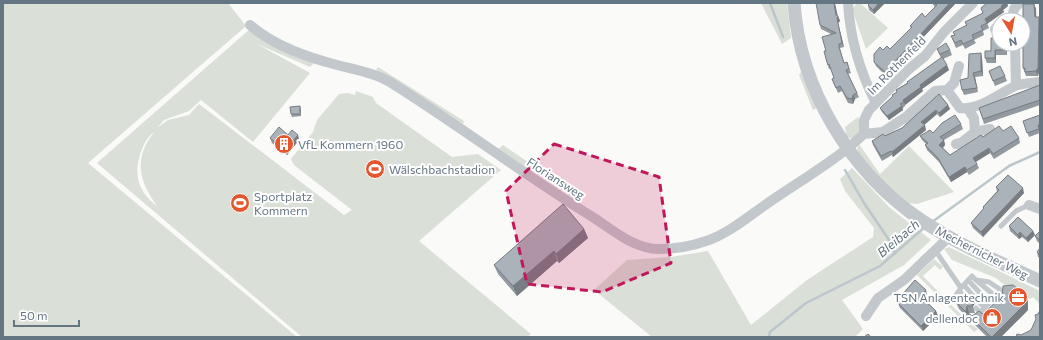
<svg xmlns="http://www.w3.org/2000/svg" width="1043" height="340" viewBox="0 0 1043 340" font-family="Commissioner,sans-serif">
	<rect width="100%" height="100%" fill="#fafaf8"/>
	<path fill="#dadfd7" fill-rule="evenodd" d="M 3,3 L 228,3 L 246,26 L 88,163 L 297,337 L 3,337 Z
		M 761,3 L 787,3 L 791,38 L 782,44 Z
		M 857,3 L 860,3 L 888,28 L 866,49 L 852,9 Z
		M 250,29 L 314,63 L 310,67 L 257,44 L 310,73 L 253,142 L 201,100 L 189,111 L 164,120 L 157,128 L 168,120 L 189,115 L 199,104 L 344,215 L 352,210 L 294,165 L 291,159 L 313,132 L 317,120 L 339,94 L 348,93 L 355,95 L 356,91 L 373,97 L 376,103 L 452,157 L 478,154 L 501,170 L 419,241 L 531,334 L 527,337 L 302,337 L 97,163 ZM 154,132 C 133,160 139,180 157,206 C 149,201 139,188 138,178 C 135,164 143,139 154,132 Z
		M 378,67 L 464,121 L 463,124 L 392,78 L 376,70 Z
		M 802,71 L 817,108 L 813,110 L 799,75 Z
		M 858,117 L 862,131 L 854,138 L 848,138 L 844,135 L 846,133 L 845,127 Z
		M 859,144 L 880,174 L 909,146 L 954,192 L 917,204 L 904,203 L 860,157 L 857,149 Z
		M 503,145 L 537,168 L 531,172 L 498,149 Z
		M 852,168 L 890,208 L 931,240 L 904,265 L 842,300 L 863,329 L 855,337 L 652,337 L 594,290 L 627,260 L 671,257 L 708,251 L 751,325 L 807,280 L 873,237 L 874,228 L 845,191 L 840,179 Z
		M 949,247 L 1040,291 L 1040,304 L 1033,297 L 1030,299 L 1023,293 L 1003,284 L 996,278 L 952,260 L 944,249 Z
		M 934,259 L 943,267 L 940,270 L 935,265 L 923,276 L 947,301 L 951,298 L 948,302 L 972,325 L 978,329 L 974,332 L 917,275 Z"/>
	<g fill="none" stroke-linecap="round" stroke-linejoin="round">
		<path stroke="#bbc7cb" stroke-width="2.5" d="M 770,3 L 783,37
			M 845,170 L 864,203 L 889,240
			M 932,222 L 1009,166 L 1040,152
			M 893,248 L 895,254
			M 769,337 L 770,332 L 806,303 L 880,266 L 925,227"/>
		<path stroke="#c3c8cc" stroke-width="5" d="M 1001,226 L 1016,211 L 1029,205
			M 935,250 L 961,288 L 954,298 L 962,306
			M 968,280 L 980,293
			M 976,280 L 995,296
			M 964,285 L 975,298
			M 961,288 L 972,276 L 976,280 L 989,282 L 1001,290 L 977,316
			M 959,291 L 970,302
			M 985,298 L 990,302
			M 980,303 L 985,308
			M 976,308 L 980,312"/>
		<path stroke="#c3c8cc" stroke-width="10" d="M 848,3 C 850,38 860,72 876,103
			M 1012,18 L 1014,9 L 1019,3
			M 250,25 C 274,46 307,57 337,65 C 356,70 376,73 393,84 C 460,126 523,174 591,216 C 612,229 633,249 659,249 C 673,249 692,246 706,241 C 728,234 749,216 768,203 C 794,185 823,168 848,148 L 864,134 L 864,120 L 869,110 L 909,69 L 925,56 L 944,32 L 973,3
			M 995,29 L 999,25
			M 1015,44 L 1016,85
			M 947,90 L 954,83 L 959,66
			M 975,132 L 990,129
			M 864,134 L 883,132 L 906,117 L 935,91 L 947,90 L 960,108 C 980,110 998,94 1015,86 C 1022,83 1032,83 1040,82
			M 956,144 L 961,143 L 975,132 L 974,118 L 968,109
			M 1029,205 L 1040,209
			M 866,316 L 878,298 L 904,280 L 949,237"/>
		<path stroke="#c3c8cc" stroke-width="13" d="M 794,3 C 800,89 850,172 921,220 C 958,245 1000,262 1040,281"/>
	</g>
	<path fill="#929a9f" d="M 869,3 L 885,3 L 874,14 L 869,10 L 868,5 Z
		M 932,3 L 956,3 L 886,76 L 876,66 L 874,62 L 883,50 L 890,49 L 911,28 L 910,26 L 925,17 L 935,7 Z
		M 987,3 L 1007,3 L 1008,6 L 1003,10 L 1004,12 L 987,23 L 989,28 L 983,31 L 984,35 L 974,40 L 976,43 L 965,49 L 963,45 L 956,48 L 951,36 L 954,35 L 966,25 L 965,22 L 983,13 L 981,8 Z
		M 1034,4 L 1036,9 L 1039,72 L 1038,76 L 1026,76 L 1023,68 Z
		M 835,5 L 837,16 L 838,16 L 840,21 L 838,23 L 844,47 L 840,48 L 841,52 L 844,63 L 847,62 L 851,73 L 848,74 L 859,97 L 855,99 L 853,104 L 848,103 L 842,91 L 838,93 L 832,79 L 834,78 L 831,69 L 829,69 L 826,59 L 826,51 L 831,34 L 821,29 L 820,25 Z
		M 999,44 L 1007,44 L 1007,55 L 996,55 L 996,63 L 987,63 L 985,58 L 991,51 Z
		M 937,49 L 950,50 L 952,55 L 943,59 L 949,70 L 922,89 L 923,91 L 905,105 L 905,106 L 903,108 L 903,110 L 889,120 L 882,112 L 880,108 L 893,97 L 892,95 L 897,92 L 896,90 L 907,83 L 941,58 L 939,54 Z
		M 982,58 L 983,76 L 975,77 L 978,92 L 964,95 L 962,90 L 968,78 Z
		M 989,71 L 1005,76 L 1007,81 L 995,86 Z
		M 1040,85 L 1040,105 L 984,124 L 979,108 Z
		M 939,94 L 948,105 L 950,109 L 940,117 L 937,114 L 924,125 L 926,130 L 893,157 L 892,155 L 882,161 L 873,145 L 872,141 L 885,136 L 902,128 Z
		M 300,106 L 301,109 L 301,116 L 292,117 L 291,114 Z
		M 1040,115 L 1040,133 L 1029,137 L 1023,121 Z
		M 961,124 L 963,129 L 944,140 L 945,145 L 943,148 L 950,155 L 983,137 L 1003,131 L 1019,138 L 1020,143 L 994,159 L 990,153 L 976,162 L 979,168 L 969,175 L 967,172 L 951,182 L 939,162 L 927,150 L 925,145 L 926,144 L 922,140 L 920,136 L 933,133 Z
		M 288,135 L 298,135 L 299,140 L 287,155 L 272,143 L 270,138 Z
		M 996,187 L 1024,193 L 983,237 L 973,228 L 971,223 L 984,209 L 983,207 L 997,191 Z
		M 1009,226 L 1033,231 L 1035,235 L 1028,242 L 1022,237 L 1019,239 L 1010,231 Z
		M 584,229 L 588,238 L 559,263 L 557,261 L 517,296 L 498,274 L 494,265 Z
		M 1040,231 L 1040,244 L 1037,241 L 1035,236 Z
		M 1040,248 L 1040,258 L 1038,257 L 1037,252 Z
		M 927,295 L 924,299 L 936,311 L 938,316 L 923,331 L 900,308 L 898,303 L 901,300 L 900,297 Z
		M 974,295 L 976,302 L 973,306 L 975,313 L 969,313 L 969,314 L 972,316 L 983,314 L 1028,301 L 1028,310 L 1001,337 L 987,337 L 959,309 L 956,302 L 963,302 L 968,299 Z"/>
	<path fill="#777d82" d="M 834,3 L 835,3 L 838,17 L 838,16 L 840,21 L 838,23 L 844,47 L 842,43 Z
		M 879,3 L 885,3 L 874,14 L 873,10 Z
		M 950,3 L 956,3 L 886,76 L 885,72 Z
		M 1005,3 L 1007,3 L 1008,6 L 1003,10 L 1004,12 L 987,24 L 985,19 Z
		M 1034,4 L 1036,9 L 1036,21 L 1035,17 Z
		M 1039,17 L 1040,18 L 1040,53 L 1039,72 L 1038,76 L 1036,71 Z
		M 1006,44 L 1007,44 L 1007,55 L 1006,50 Z
		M 995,50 L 996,55 L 996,63 L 995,58 Z
		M 981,53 L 982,58 L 983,76 L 981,71 Z
		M 947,65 L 949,70 L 922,89 L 923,91 L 905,105 L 903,100 L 920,85 Z
		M 973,73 L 975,77 L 978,92 L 977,88 Z
		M 853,95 L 855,99 L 853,104 L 852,99 Z
		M 948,105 L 950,109 L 940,117 L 939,113 Z
		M 902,106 L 903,110 L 889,120 L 887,116 Z
		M 936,110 L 937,114 L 923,126 L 921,122 Z
		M 925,125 L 926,130 L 893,157 L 892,152 Z
		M 298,135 L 299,140 L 287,155 L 285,150 Z
		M 944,140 L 945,145 L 941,149 L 939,145 Z
		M 989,148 L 990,153 L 975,162 L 973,158 Z
		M 965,167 L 967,172 L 951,182 L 949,177 Z
		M 1023,188 L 1024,193 L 983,237 L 981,232 Z
		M 584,229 L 588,238 L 559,263 L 556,254 Z
		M 1033,231 L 1035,235 L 1028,242 L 1026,238 Z
		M 1020,232 L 1022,237 L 1019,239 L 1018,235 Z
		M 554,251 L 557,261 L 517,296 L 513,286 Z
		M 926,290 L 927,295 L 922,301 L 920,296 Z
		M 1026,294 L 1028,301 L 1028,310 L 1001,337 L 992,337 Z
		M 974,295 L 976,302 L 973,306 L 970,301 Z
		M 967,306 L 969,313 L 969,315 L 966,311 Z
		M 936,311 L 938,316 L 923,331 L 921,326 Z"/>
	<path fill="#aab3b9" stroke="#777d82" d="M 816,3 L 834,3 L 836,15 L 838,16 L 837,18 L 842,43 L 839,44 L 839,47 L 844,63 L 847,62 L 849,69 L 846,70 L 857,93 L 853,95 L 852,99 L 847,98 L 840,86 L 836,88 L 832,79 L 834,78 L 829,64 L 828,65 L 826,59 L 824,51 L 826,51 L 822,37 L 836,33 L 820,25 Z
		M 870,3 L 879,3 L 873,10 L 868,5 Z
		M 934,3 L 950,3 L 885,72 L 874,62 L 874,54 L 880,47 L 883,50 L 887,46 L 890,49 L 912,27 L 910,26 L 922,13 L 925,17 L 937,5 Z
		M 987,3 L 1005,3 L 1001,6 L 1002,7 L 985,19 L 987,23 L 981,26 L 983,30 L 972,35 L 974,39 L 963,44 L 961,40 L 955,43 L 951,36 L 955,35 L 953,32 L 967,25 L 965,22 L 983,13 L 981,8 Z
		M 1023,4 L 1034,4 L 1035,17 L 1039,17 L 1038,68 L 1036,71 L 1025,72 L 1025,68 L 1023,68 Z
		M 991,38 L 999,39 L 999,44 L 1006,44 L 1006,50 L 995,50 L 995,58 L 985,58 L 985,51 L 991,51 Z
		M 946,43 L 950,50 L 940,54 L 937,49 Z
		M 981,53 L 981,71 L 973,73 L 977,88 L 962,90 L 960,80 L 968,78 L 969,54 Z
		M 942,57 L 947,65 L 920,85 L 921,87 L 903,100 L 904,102 L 900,104 L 902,106 L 887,116 L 880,108 L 893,96 L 892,95 L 897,92 L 896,90 L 908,83 L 907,82 Z
		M 1000,66 L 1005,76 L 993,81 L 989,71 Z
		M 1040,85 L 1040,100 L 983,119 L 979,108 Z
		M 939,94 L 948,105 L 939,113 L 936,110 L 921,122 L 925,125 L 892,152 L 891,151 L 881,156 L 872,141 L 883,134 L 885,136 L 902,128 Z
		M 300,106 L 300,114 L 291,114 L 290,107 Z
		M 955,115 L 961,124 L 940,137 L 944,140 L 939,145 L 950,155 L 981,135 L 983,137 L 999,126 L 1003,131 L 1011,126 L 1019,138 L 993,154 L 989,148 L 973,158 L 977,164 L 967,170 L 965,167 L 949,177 L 938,158 L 925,145 L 928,143 L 920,136 L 930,130 L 933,133 L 942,123 Z
		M 1040,115 L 1040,125 L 1038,125 L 1039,129 L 1027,133 L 1023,121 Z
		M 279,127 L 288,135 L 292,130 L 298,135 L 285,150 L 270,138 Z
		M 1008,175 L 1023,188 L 981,232 L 971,223 L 984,208 L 983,207 L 999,190 L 996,187 Z
		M 563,204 L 584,229 L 556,254 L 554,251 L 513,286 L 494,265 Z
		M 1018,217 L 1033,231 L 1026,238 L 1020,232 L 1018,235 L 1009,226 Z
		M 1040,231 L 1040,240 L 1035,236 Z
		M 1040,248 L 1040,255 L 1037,252 Z
		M 915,280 L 926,290 L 920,296 L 936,311 L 921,326 L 898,303 L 902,299 L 900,297 Z
		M 1013,285 L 1018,289 L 1019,288 L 1026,294 L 1026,303 L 992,337 L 991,337 L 956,302 L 963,302 L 963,296 L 968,299 L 974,295 L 970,301 L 973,306 L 967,306 L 966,311 L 972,316 L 979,311 L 983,314 L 1002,296 L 1003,286 Z
		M 1040,310 L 1040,337 L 1016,337 L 1017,334 L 1021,335 L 1031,330 L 1036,319 L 1035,315 L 1038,314 Z
		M 868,334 L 871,337 L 864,337 Z"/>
	<path fill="#c2185b" fill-opacity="0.2" stroke="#c2185b" stroke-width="3" stroke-dasharray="8 5" stroke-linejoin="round" d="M 554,144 L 659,177 L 671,263 L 602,292 L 527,284 L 506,191 Z"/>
	<defs>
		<symbol id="building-disc" viewBox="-11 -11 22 22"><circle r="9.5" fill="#e4572e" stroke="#fff"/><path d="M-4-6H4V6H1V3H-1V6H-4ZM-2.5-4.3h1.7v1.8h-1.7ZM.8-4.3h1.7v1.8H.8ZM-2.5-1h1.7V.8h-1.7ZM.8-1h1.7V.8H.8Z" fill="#fff"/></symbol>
		<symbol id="stadium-disc" viewBox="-11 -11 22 22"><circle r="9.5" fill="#e4572e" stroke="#fff"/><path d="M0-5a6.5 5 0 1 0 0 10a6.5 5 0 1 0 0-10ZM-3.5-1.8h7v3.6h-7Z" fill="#fff"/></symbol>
		<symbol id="office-disc" viewBox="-11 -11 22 22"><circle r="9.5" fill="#e4572e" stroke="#fff"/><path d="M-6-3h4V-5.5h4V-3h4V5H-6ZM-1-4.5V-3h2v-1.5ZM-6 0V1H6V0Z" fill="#fff"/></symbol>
		<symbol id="shop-disc" viewBox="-11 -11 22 22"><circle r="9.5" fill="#e4572e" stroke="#fff"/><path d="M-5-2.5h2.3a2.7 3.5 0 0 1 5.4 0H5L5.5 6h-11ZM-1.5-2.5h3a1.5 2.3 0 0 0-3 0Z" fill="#fff"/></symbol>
	</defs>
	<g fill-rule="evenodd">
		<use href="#building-disc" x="273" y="133" width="22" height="22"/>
		<use href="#stadium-disc" x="364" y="158" width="22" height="22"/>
		<use href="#stadium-disc" x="229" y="192" width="22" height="22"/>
		<use href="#office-disc" x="1007" y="286" width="22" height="22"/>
		<use href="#shop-disc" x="981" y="307" width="22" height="22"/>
	</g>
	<g text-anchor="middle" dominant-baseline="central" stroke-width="4" stroke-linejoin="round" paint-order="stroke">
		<g font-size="12" fill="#657683" stroke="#fff">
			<text transform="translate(896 65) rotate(-45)">Im Rothenfeld</text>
			<text transform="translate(556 178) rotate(33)">Floriansweg</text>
			<text transform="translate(982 252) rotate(27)">Mechernicher Weg</text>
		</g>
		<g font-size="12" fill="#657683" stroke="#fff" text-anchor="start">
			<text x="298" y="144">VfL Kommern 1960</text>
			<text x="389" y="169">Wälschbachstadion</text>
			<text x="254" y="196">Sportplatz<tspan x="254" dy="14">Kommern</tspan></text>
			<text x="1004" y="297" text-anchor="end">TSN Anlagentechnik</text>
			<text x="978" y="318" text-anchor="end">dellendoc</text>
		</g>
		<g font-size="13" font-style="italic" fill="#60757c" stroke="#fff">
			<text transform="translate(898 238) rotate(-40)">Bleibach</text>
		</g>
	</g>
	<rect width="1043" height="340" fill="none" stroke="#657683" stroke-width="8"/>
	<g transform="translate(1011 32) rotate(169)"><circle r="19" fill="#ffffff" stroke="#c1c8cd"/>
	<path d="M0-3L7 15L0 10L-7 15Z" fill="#e4572e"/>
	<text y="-6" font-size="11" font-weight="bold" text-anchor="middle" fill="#657683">N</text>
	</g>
	<path d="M14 320v6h65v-6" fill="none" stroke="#657683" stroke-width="2"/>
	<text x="20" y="320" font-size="12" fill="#657683" stroke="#ffffff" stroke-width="3" paint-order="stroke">50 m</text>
</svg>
